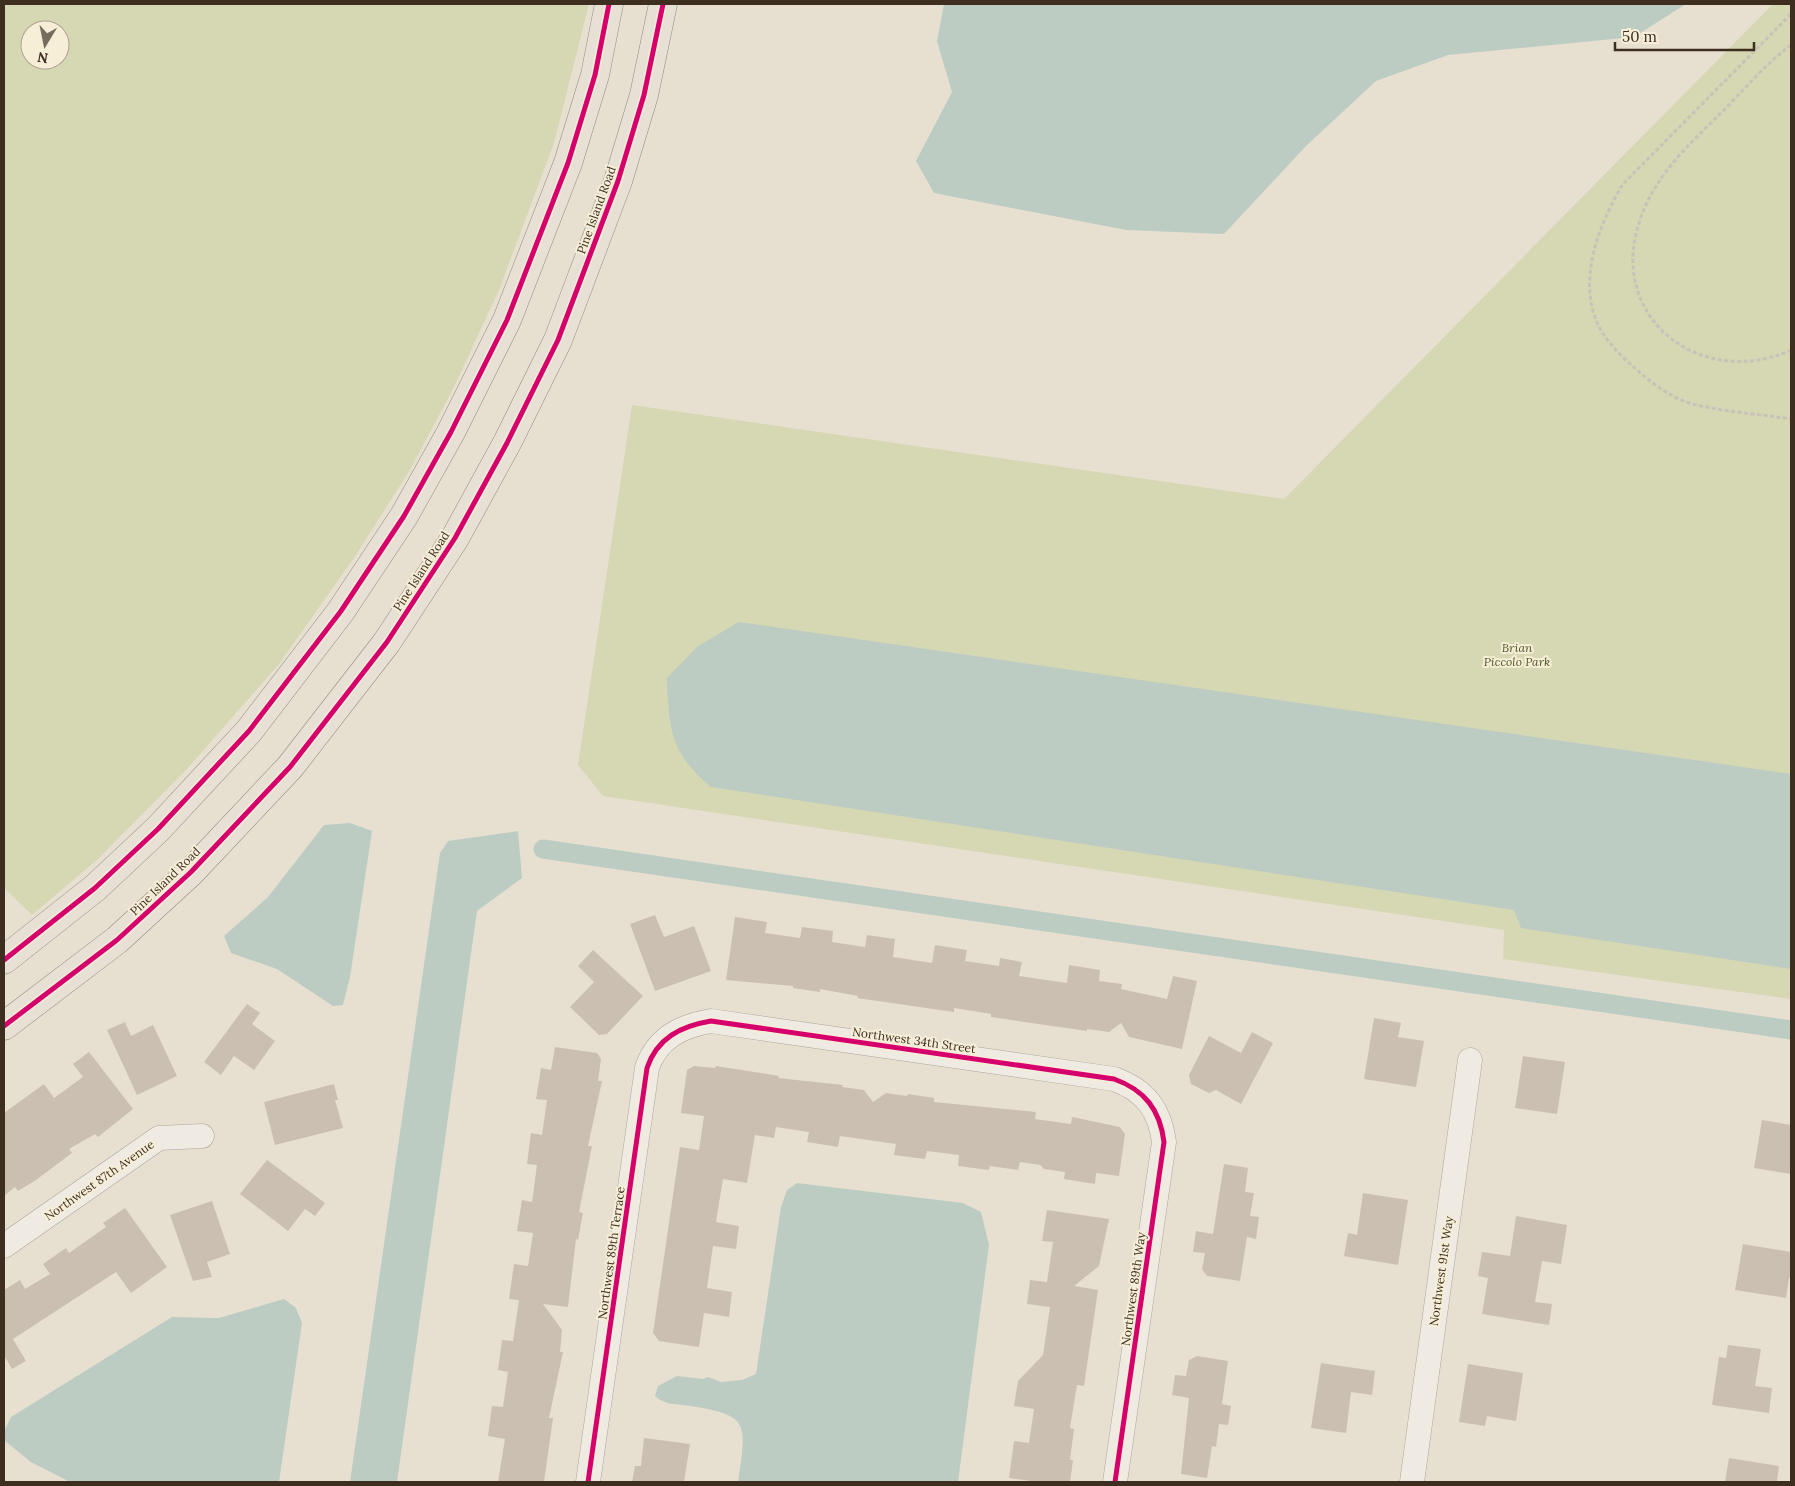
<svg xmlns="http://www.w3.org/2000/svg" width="1795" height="1486" viewBox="0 0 1795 1486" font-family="Lora,serif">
	<rect width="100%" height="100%" fill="#e7e0d1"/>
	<path fill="#d6d7b3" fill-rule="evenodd" d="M 4,4 L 589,4 L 554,143 L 499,290 L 454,387 L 410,470 L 354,558 L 279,664 L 186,770 L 98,859 L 32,915 L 4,888 ZM 30,30 L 60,30 L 60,60 L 30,60 Z
		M 1773,4 L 1791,4 L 1791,999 L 1503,959 L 1504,930 L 603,796 L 578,765 L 632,405 L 1284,499 Z"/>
	<path fill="#bcccc2" d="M 944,4 L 1686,4 L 1634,37 L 1448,55 L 1376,81 L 1306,146 L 1224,234 L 1126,230 L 934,193 L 916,161 L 952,92 L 937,41 Z
		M 739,622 L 1791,774 L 1791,969 L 1521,928 L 1514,910 L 711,787 C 670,752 669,730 667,678 L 698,646 Z
		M 350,823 L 372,831 L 350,977 L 343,1005 L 333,1006 L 277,969 L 231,953 L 224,936 L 268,897 L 324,825 Z
		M 518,831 L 522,878 L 477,911 L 397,1482 L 350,1482 L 440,853 L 448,841 Z
		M 797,1183 L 963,1203 L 981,1212 L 989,1245 L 958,1482 L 738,1482 C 747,1420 750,1415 684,1405 C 672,1404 664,1404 655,1396 L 658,1386 L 677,1376 L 703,1379 L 708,1377 L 721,1382 L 742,1380 L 756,1374 L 781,1207 L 787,1190 Z
		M 284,1299 L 296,1308 L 302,1323 L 279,1482 L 70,1482 L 31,1462 L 5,1441 L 4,1432 L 11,1417 L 172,1317 L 219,1318 Z"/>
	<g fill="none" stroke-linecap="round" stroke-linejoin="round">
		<path stroke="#bcccc2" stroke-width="19" d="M 543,849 L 1791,1030"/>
	</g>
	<path fill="#cbbfb2" d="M 655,915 L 664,937 L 694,926 L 711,971 L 655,991 L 630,924 Z
		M 735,917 L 767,922 L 765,933 L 800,938 L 802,927 L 833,931 L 832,942 L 865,947 L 867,935 L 895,939 L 893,957 L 932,963 L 935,945 L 967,950 L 965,961 L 999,966 L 1000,958 L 1022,962 L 1019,976 L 1067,983 L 1069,965 L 1100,970 L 1099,981 L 1122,984 L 1121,989 L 1167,999 L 1173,976 L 1197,981 L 1182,1049 L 1129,1037 L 1121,1023 L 1109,1032 L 1087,1029 L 1087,1031 L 991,1017 L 991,1014 L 954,1008 L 954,1012 L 857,998 L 858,996 L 820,989 L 820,992 L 793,988 L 793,986 L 726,980 Z
		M 593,950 L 643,996 L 607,1034 L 599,1035 L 570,1007 L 594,982 L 578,966 Z
		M 247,1004 L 260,1013 L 252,1024 L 275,1041 L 254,1070 L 234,1056 L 221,1075 L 204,1062 Z
		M 1374,1018 L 1401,1023 L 1398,1037 L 1424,1041 L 1416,1087 L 1364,1079 Z
		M 125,1022 L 131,1036 L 153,1025 L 177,1076 L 137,1095 L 107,1030 Z
		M 1252,1032 L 1273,1043 L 1241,1104 L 1216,1090 L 1209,1093 L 1191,1084 L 1189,1075 L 1209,1036 L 1241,1053 Z
		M 555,1047 L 597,1053 L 601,1059 L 598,1081 L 602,1081 L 588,1146 L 592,1146 L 579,1212 L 583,1213 L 578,1240 L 576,1239 L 568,1307 L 543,1304 L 562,1330 L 560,1352 L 563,1352 L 549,1418 L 553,1418 L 544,1482 L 498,1482 L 505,1439 L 488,1436 L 492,1406 L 503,1407 L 508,1372 L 498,1370 L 502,1340 L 513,1341 L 519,1300 L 509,1299 L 514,1264 L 528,1266 L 533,1233 L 517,1231 L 522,1200 L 532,1202 L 537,1165 L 527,1164 L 531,1133 L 542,1135 L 547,1100 L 536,1099 L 541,1068 L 551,1070 Z
		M 89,1052 L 133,1109 L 98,1137 L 95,1134 L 69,1149 L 72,1153 L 36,1180 L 18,1191 L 15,1187 L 4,1196 L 4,1113 L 44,1084 L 54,1098 L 83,1077 L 73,1064 Z
		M 1523,1056 L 1565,1062 L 1557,1114 L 1515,1108 Z
		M 694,1066 L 715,1068 L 716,1066 L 779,1076 L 778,1078 L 843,1085 L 842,1087 L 864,1090 L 873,1102 L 886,1093 L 907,1096 L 908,1094 L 934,1098 L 934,1102 L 1036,1112 L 1035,1119 L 1071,1124 L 1072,1117 L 1120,1127 L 1125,1134 L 1119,1176 L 1096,1173 L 1095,1184 L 1064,1179 L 1065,1172 L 1044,1169 L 1040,1165 L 1020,1162 L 1018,1170 L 990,1166 L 989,1170 L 958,1166 L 959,1155 L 927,1151 L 925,1159 L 894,1155 L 896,1144 L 840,1136 L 838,1147 L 807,1142 L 809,1132 L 776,1127 L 774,1138 L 755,1135 L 747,1183 L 723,1179 L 716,1222 L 739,1226 L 736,1249 L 713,1246 L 707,1288 L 732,1292 L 729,1317 L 704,1313 L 699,1347 L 659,1341 L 653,1333 L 680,1147 L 699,1150 L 704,1116 L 681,1113 L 687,1070 Z
		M 334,1084 L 338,1100 L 335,1100 L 343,1128 L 275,1145 L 264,1102 Z
		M 1762,1120 L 1791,1125 L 1791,1174 L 1754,1168 Z
		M 267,1160 L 325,1203 L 315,1216 L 305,1209 L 288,1231 L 240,1194 Z
		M 1224,1164 L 1248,1168 L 1245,1192 L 1254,1193 L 1250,1216 L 1259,1217 L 1256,1239 L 1247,1237 L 1240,1281 L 1207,1276 L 1202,1269 L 1205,1253 L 1193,1252 L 1196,1231 L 1213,1234 Z
		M 1363,1193 L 1408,1200 L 1398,1265 L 1344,1256 L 1348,1233 L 1357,1235 Z
		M 212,1201 L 230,1254 L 207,1262 L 212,1277 L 193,1281 L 170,1215 Z
		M 125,1208 L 167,1267 L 131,1293 L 116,1272 L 13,1339 L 26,1361 L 12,1369 L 4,1355 L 4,1290 L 20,1280 L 25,1289 L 50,1274 L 43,1264 L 66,1248 L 69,1253 L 106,1227 L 103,1223 Z
		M 1047,1210 L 1109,1219 L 1099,1266 L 1074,1286 L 1098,1290 L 1084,1386 L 1077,1385 L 1070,1428 L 1074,1429 L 1070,1460 L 1073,1460 L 1070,1482 L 1039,1482 L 1009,1478 L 1014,1441 L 1029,1443 L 1034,1409 L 1014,1406 L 1018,1381 L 1043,1355 L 1050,1307 L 1027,1304 L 1030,1280 L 1047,1282 L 1053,1242 L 1042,1241 Z
		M 1516,1216 L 1567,1225 L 1561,1264 L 1542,1261 L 1535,1302 L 1552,1304 L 1549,1325 L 1482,1314 L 1488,1278 L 1478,1276 L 1482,1252 L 1510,1256 Z
		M 1743,1244 L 1791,1252 L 1791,1278 L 1789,1278 L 1786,1298 L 1735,1290 Z
		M 1728,1345 L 1761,1349 L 1755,1386 L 1772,1388 L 1769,1413 L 1712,1405 L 1719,1357 L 1726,1358 Z
		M 1197,1356 L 1228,1361 L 1222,1404 L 1231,1406 L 1228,1425 L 1219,1424 L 1216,1447 L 1212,1446 L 1207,1478 L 1181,1474 L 1189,1398 L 1172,1395 L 1175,1375 L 1186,1376 L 1189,1360 Z
		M 1321,1363 L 1375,1371 L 1372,1395 L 1351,1392 L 1346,1433 L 1311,1428 Z
		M 1468,1364 L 1523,1373 L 1516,1421 L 1487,1416 L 1485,1426 L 1459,1422 Z
		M 644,1438 L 690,1444 L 684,1482 L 632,1482 L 635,1466 L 641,1466 Z
		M 1729,1458 L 1779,1466 L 1777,1482 L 1725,1482 Z"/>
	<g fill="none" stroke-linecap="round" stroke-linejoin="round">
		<defs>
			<path id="minor" d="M 4,1246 L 159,1138 L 202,1136
				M 588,1482 L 647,1068 C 657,1038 681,1026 711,1021 L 1114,1079 C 1145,1090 1160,1110 1164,1142 L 1115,1482
				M 1412,1482 L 1470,1060"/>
			<path id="major" d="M 4,960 L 95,888 L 158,829 L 249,731 L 341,611 L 404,516 L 451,432 L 507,320 L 568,163 L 595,75 L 609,4
				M 4,1026 L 117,940 L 191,872 L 290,767 L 387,642 L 455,538 L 507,443 L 558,340 L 618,181 L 644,95 L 663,4"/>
		</defs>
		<use href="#minor" stroke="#ada599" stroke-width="25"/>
		<use href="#major" stroke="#928b80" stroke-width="29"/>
		<path stroke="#c8c2b9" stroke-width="3" stroke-dasharray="4 2.5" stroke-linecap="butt" d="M 1791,14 L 1623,184 C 1598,225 1573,289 1604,335 C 1612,347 1624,359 1635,368 C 1651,383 1671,398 1693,404 C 1725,412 1759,414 1791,419
			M 1791,45 C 1767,63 1747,86 1726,108 C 1693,141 1657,172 1641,217 C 1604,316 1700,391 1791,350"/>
		<use href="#minor" stroke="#efebe3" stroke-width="24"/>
		<use href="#major" stroke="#e6e1d4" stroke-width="28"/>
		<defs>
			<path id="cycleway" d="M 4,960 L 95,888 L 158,829 L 249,731 L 341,611 L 404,516 L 451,432 L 507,320 L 568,163 L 595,75 L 609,4
				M 4,1026 L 117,940 L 191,872 L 290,767 L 387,642 L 455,538 L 507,443 L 558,340 L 618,181 L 644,95 L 663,4
				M 588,1482 L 647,1068 C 657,1038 681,1026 711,1021 L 1114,1079 C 1145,1090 1160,1110 1164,1142 L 1115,1482"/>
		</defs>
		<use href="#cycleway" stroke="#f7eed8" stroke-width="8"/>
		<use href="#cycleway" stroke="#d6006c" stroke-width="5"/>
	</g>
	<g text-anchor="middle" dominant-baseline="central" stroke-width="4" stroke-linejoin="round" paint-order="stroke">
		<g font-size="12" fill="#3d2e20" stroke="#f7eed8">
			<text transform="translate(596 210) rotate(-70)">Pine Island Road</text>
			<text transform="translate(421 571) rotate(-57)">Pine Island Road</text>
			<text transform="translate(165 881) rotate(-44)">Pine Island Road</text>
			<text transform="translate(914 1040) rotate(8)">Northwest 34th Street</text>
			<text transform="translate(99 1180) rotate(-35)">Northwest 87th Avenue</text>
			<text transform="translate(611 1253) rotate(-82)">Northwest 89th Terrace</text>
			<text transform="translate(1441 1271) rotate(-82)">Northwest 91st Way</text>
			<text transform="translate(1133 1289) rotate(-82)">Northwest 89th Way</text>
		</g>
		<g font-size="12" font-style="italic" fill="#4d5a26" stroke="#f7eed8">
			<text x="1517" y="647">Brian<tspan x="1517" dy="14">Piccolo Park</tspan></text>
		</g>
	</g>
	<rect width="1795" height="1486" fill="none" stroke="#3d2e20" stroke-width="10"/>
	<g transform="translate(45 45) rotate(190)"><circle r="24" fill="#f7eed8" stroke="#ada18e"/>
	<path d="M0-4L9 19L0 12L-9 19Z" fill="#786c5e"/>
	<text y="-8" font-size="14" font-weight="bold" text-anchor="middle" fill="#3d2e20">N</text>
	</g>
	<path d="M1615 42v8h139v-8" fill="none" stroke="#3d2e20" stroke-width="2.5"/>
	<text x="1622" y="42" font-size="15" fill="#3d2e20" stroke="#f7eed8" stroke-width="4" paint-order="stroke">50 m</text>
</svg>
